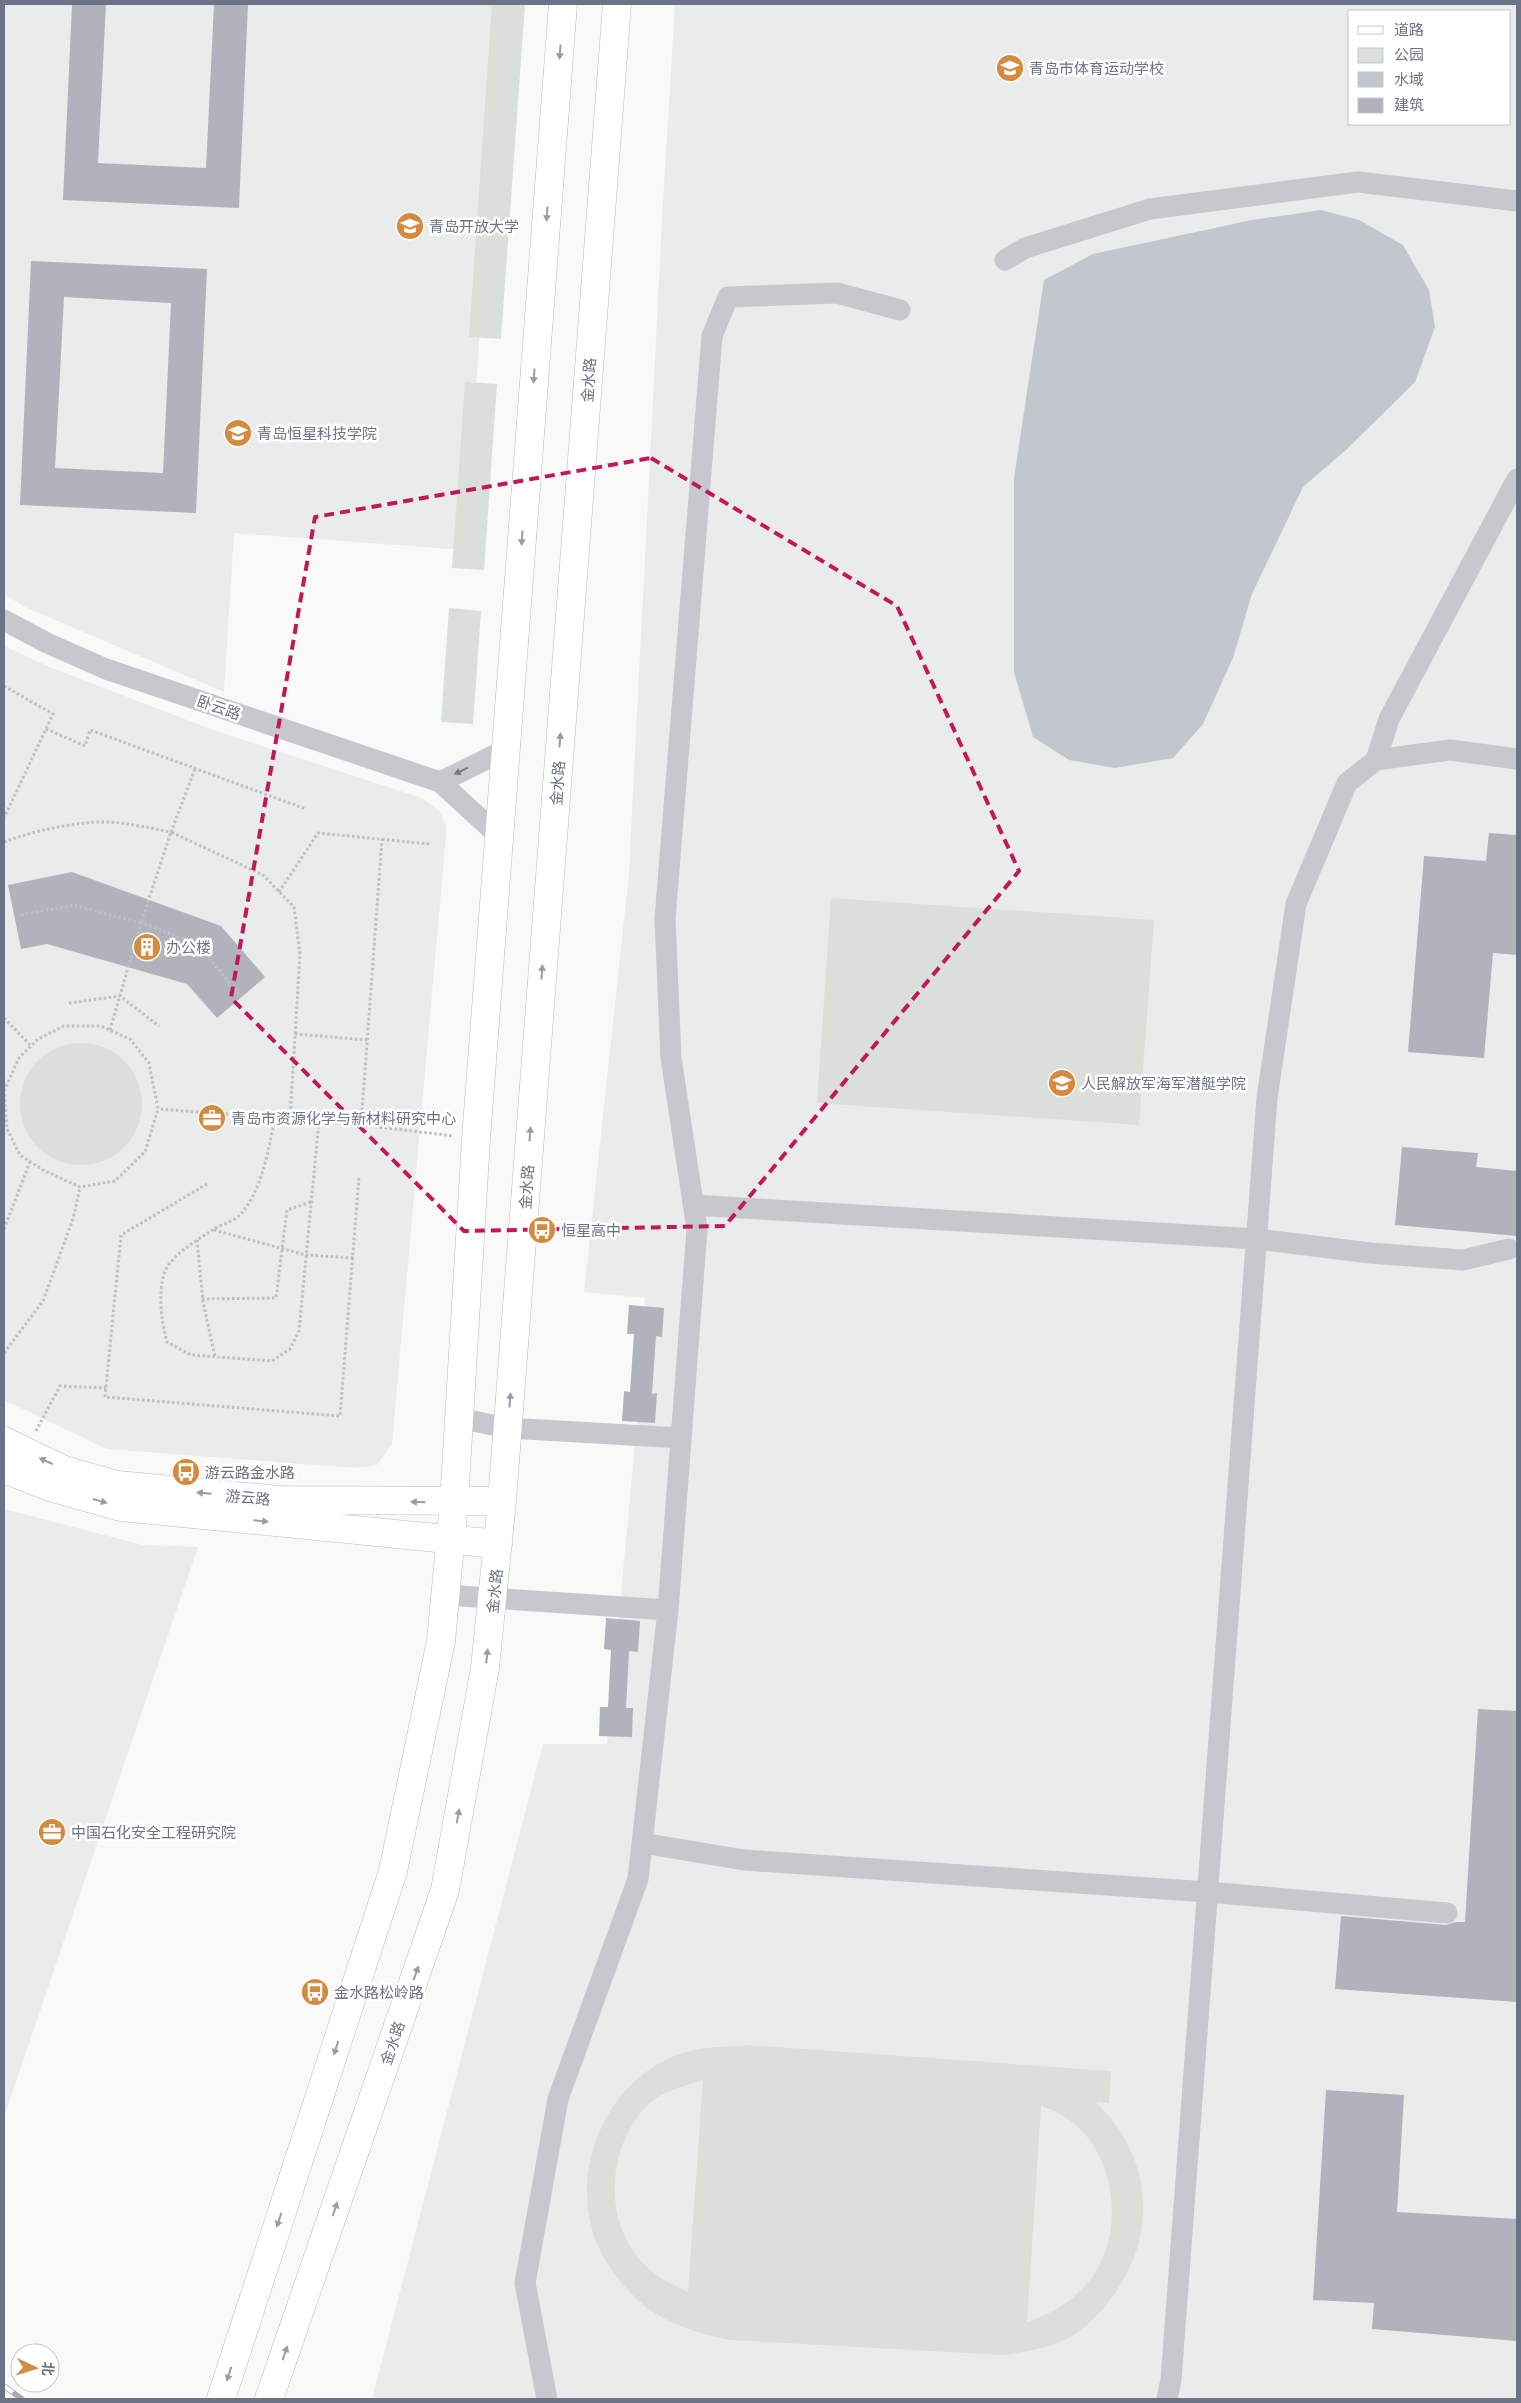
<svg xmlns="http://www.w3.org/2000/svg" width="1521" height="2403" viewBox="0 0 1521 2403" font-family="Lato,'Noto Sans SC',sans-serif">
	<rect width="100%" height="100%" fill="#f9faf8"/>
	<path fill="#eaebeb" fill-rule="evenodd" d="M 4,4 L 502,4 L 465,550 L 234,533 L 224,692 L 25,607 L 4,594 Z
		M 675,4 L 1517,4 L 1517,2399 L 372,2399 L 543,1744 L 607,1744 L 637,1422 L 645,1298 L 584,1292 L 629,874 L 662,219 ZM 1350,11 L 1510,11 L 1510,124 L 1350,124 Z
		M 4,646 L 52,668 L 213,730 L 422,798 L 440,812 L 446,825 L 446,836 L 392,1444 L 377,1465 L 354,1468 L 107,1449 L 4,1400 Z
		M 4,1509 L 143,1545 L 198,1547 L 4,2117 Z"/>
	<path fill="#dae0d9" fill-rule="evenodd" d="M 492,4 L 525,4 L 501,339 L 469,337 Z
		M 465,382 L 497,384 L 484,570 L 452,568 Z
		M 449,608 L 481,611 L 473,724 L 441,722 Z
		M 831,898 L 1154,920 L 1139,1125 L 817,1103 Z
		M20 1104a61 61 0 1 1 122 0a61 61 0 1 1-122 0Z
		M 748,2045 L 1111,2071 L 1109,2103 L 1096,2102 C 1102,2109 1110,2116 1116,2125 C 1153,2177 1152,2241 1115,2293 C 1102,2312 1084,2331 1062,2341 C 1043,2349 1024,2352 1003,2355 L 731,2340 C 697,2333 662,2324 636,2298 C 616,2279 597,2253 591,2225 C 574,2158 612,2079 677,2055 C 700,2046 724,2047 748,2045 ZM 703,2080 L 688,2292 C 672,2285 658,2277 646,2266 C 603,2225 606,2150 645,2108 C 659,2092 683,2086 703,2080 ZM 1041,2106 C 1106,2124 1128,2208 1100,2264 C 1085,2294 1057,2312 1027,2322 Z"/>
	<path fill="#c2c7ce" d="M 1321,210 L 1359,220 L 1403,245 L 1429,290 L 1435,327 L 1415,382 L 1347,449 L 1303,487 L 1252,594 L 1233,658 L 1203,724 L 1173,758 L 1115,768 L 1069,760 L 1033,737 L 1014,672 L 1014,478 L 1044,280 L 1093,254 L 1252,220 Z"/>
	<path fill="#b0b3bb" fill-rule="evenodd" d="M 72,4 L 106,4 L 98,163 L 206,168 L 214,4 L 248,4 L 239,208 L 63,200 Z
		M 31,261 L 207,269 L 196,513 L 20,505 ZM 64,297 L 171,303 L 163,473 L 55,468 Z
		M 1489,833 L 1517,835 L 1517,955 L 1493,953 L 1484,1058 L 1408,1052 L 1424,856 L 1486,861 Z
		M 72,872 L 221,926 L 265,977 L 217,1018 L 187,984 L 47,944 L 21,949 L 8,885 Z
		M 1402,1147 L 1478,1153 L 1476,1167 L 1517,1171 L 1517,1236 L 1395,1225 Z
		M 629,1305 L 664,1308 L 662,1337 L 656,1336 L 652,1394 L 657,1393 L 655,1423 L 622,1421 L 624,1391 L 630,1392 L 634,1334 L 627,1334 Z
		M 606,1618 L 640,1621 L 638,1652 L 629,1651 L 626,1708 L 633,1708 L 632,1737 L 599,1736 L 600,1707 L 608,1707 L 611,1650 L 604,1649 Z
		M 1478,1709 L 1517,1711 L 1517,2002 L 1335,1989 L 1341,1916 L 1446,1925 L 1456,1922 L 1465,1922 Z
		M 1326,2090 L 1404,2095 L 1397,2212 L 1517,2219 L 1517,2341 L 1372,2329 L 1374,2303 L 1313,2300 Z"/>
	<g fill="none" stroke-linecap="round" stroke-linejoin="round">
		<defs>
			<path id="major" d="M 4,1441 L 64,1470 L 117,1485 L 280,1500 L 502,1501
				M 4,1469 L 50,1487 L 121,1507 L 498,1544
				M 221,2399 L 393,1871 L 441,1641 L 454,1502 L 476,1139 L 563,4
				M 269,2399 L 445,1890 L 485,1668 L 502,1501 L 617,4"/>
		</defs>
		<use href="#major" stroke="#b8babf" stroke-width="29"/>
		<path stroke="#bebfc3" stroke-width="3" stroke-dasharray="2.5 2.5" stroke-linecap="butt" d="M 4,686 L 53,714 L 4,818
			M 46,729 L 85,746 L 90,730 L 306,809
			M 4,842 C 33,831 66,824 98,822 C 122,821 147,828 171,832 L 195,769
			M 279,892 L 318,833 L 430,844
			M 21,915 L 73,905 L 141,923 L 171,832 L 263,875 L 294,907 L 300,954 L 290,1119 L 158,1109
			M 69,1003 L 120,996 L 159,1026
			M 4,1018 L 31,1046
			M 110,1030 L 141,923 L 196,943 L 239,994
			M 295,1034 L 367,1040
			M 4,1091 L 19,1058 L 38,1039 L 64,1026 L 100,1026 L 130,1039 L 149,1063 L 158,1109 L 145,1152 L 115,1181 L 80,1187 L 43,1170 L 20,1155 L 7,1129 L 4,1093
			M 275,1118 C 268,1150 263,1188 241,1214 C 235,1221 222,1224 214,1229 C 199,1239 181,1249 169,1264 C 156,1282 161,1322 167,1342 L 191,1355 L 272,1361 L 290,1349 L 299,1331 L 319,1121
			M 290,1119 L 361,1125 L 454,1136
			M 361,1125 L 382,839
			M 207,1184 L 121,1235 L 105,1397 L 340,1416 L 359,1177
			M 4,1229 L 30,1162
			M 214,1230 L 306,1255 L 353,1258
			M 197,1240 L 203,1302 L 215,1357
			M 202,1299 L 276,1298 L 287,1210 L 311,1202
			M 4,1353 L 43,1301 L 73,1219 L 80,1188
			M 36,1431 L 60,1386 L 106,1388"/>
		<path stroke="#c6c8cd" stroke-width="21" d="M 1005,260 L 1025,248 L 1150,209 L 1358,182 L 1517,201
			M 4,620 L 47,643 L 106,669 L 440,782
			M 1376,760 L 1389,719 L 1517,479
			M 499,836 L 440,782 L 505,750
			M 693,1205 L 1257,1239 L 1370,1253 L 1463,1260 L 1509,1249
			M 459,1418 L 507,1428 L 681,1438
			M 446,1595 L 668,1610
			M 642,1843 L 744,1860 L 1208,1892 L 1447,1913
			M 547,2399 L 525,2283 L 558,2099 L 638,1879 L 668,1610 L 697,1229 L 671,1058 L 665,919 L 712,336 L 728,297 L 837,293 L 900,310
			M 1167,2399 L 1171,2380 L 1267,1098 L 1296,904 L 1347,783 L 1376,760 L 1450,750 L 1517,759"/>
		<use href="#major" stroke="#fff" stroke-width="28"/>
		<defs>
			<path id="rail" d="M 4,2386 L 22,2399"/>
		</defs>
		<use href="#rail" stroke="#a8aab1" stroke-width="5.5"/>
		<use href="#rail" stroke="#fff" stroke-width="4" stroke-dasharray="11" stroke-linecap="butt"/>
	</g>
	<defs><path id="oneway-solid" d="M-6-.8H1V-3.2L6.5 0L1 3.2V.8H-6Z" transform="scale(1.25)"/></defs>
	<g fill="#989daa">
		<use href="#oneway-solid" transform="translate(560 52) rotate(94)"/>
		<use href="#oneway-solid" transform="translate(547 214) rotate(94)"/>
		<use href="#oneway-solid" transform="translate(534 376) rotate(94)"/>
		<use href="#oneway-solid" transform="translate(522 538) rotate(94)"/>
		<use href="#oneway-solid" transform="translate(560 740) rotate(-86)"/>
		<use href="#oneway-solid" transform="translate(542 972) rotate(-86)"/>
		<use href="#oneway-solid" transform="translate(530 1134) rotate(-86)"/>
		<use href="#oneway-solid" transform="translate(510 1400) rotate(-86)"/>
		<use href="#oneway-solid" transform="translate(46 1461) rotate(-155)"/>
		<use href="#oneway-solid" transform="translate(204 1493) rotate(-175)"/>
		<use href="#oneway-solid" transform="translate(100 1501) rotate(16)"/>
		<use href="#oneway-solid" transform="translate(418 1502) rotate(-179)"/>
		<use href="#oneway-solid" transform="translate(261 1521) rotate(6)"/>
		<use href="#oneway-solid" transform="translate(487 1656) rotate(-84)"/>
		<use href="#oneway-solid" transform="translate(458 1816) rotate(-80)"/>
		<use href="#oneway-solid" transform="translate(416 1973) rotate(-71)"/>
		<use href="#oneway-solid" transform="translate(336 2048) rotate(108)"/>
		<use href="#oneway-solid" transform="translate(335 2209) rotate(-71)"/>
		<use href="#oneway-solid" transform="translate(279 2220) rotate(108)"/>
		<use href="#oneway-solid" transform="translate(285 2353) rotate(-71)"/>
		<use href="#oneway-solid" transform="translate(229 2374) rotate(108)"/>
	</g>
	<use fill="#70778a" href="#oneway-solid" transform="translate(461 771) rotate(154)"/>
	<path fill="none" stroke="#c2185b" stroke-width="4" stroke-dasharray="10 6" stroke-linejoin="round" d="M 651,458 L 897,606 L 1019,871 L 725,1226 L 464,1231 L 231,998 L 315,517 Z"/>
	<defs>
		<symbol id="school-disc" viewBox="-11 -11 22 22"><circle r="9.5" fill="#d38c3f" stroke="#fff"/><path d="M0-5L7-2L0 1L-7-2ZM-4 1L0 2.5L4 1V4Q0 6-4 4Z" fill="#fff"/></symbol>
		<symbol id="university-disc" viewBox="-11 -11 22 22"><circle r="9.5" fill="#d38c3f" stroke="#fff"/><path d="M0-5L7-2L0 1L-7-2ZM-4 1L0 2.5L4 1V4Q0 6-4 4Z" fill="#fff"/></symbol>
		<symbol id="building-disc" viewBox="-11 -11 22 22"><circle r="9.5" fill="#d38c3f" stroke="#fff"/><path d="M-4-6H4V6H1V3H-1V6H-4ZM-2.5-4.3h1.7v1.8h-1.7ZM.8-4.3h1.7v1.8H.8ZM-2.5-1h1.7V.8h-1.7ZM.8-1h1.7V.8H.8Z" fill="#fff"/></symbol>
		<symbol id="office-disc" viewBox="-11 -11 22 22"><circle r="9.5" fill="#d38c3f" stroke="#fff"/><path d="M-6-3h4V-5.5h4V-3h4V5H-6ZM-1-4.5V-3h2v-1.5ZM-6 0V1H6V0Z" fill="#fff"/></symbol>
		<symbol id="bus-disc" viewBox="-11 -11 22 22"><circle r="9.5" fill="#d38c3f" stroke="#fff"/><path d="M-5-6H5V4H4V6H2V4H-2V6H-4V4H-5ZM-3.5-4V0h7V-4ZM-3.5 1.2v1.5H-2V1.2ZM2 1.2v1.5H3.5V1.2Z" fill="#fff"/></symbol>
	</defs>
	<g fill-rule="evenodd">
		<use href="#school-disc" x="994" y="52" width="32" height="32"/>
		<use href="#university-disc" x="394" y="210" width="32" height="32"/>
		<use href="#university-disc" x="222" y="417" width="32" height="32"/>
		<use href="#building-disc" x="131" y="931" width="32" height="32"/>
		<use href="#university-disc" x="1046" y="1067" width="32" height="32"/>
		<use href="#office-disc" x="196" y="1102" width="32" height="32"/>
		<use href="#bus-disc" x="526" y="1214" width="32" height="32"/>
		<use href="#bus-disc" x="170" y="1456" width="32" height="32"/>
		<use href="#office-disc" x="36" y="1816" width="32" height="32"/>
		<use href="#bus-disc" x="299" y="1976" width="32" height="32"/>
	</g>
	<g text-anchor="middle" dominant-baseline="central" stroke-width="5" stroke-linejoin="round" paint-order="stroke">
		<g font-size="15" fill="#6c7386" stroke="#fff" text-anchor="start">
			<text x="1029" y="68">青岛市体育运动学校</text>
			<text x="429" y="226">青岛开放大学</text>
			<text x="257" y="433">青岛恒星科技学院</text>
			<text x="166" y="947">办公楼</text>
			<text x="1081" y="1083">人民解放军海军潜艇学院</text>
			<text x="231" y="1118">青岛市资源化学与新材料研究中心</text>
			<text x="561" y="1230">恒星高中</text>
			<text x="205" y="1472">游云路金水路</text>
			<text x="71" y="1832">中国石化安全工程研究院</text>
			<text x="334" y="1992">金水路松岭路</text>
		</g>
		<g font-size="15" fill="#6c7386" stroke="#fff">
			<text transform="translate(588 380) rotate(-86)">金水路</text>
			<text transform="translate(219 707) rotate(19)">卧云路</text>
			<text transform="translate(557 783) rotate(-86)">金水路</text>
			<text transform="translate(526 1187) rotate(-86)">金水路</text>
			<text transform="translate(248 1497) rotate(5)">游云路</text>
			<text transform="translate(494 1591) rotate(-84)">金水路</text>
			<text transform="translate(392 2043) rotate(-71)">金水路</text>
		</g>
	</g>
	<rect width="1521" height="2403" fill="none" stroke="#6c7386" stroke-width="10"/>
	<rect x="1348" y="10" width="162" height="115" fill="#ffffff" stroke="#c4c7cf"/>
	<rect x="1358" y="26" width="25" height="8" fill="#ffffff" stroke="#c4c7cf"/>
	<text x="1394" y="35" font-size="15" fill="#6c7386">道路</text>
	<rect x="1358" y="48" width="25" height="15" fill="#dae0d9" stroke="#c4c7cf"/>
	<text x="1394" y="60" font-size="15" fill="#6c7386">公园</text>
	<rect x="1358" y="72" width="25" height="15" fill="#c2c7ce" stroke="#c4c7cf"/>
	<text x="1394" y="85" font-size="15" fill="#6c7386">水域</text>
	<rect x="1358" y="98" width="25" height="15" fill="#b0b3bb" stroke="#c4c7cf"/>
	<text x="1394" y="110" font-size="15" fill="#6c7386">建筑</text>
	<g transform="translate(35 2368) rotate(94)"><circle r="24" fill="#ffffff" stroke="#c4c7cf"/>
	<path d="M0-4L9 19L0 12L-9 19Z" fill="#d38c3f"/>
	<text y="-8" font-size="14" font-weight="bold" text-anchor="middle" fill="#6c7386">北</text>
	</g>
</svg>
